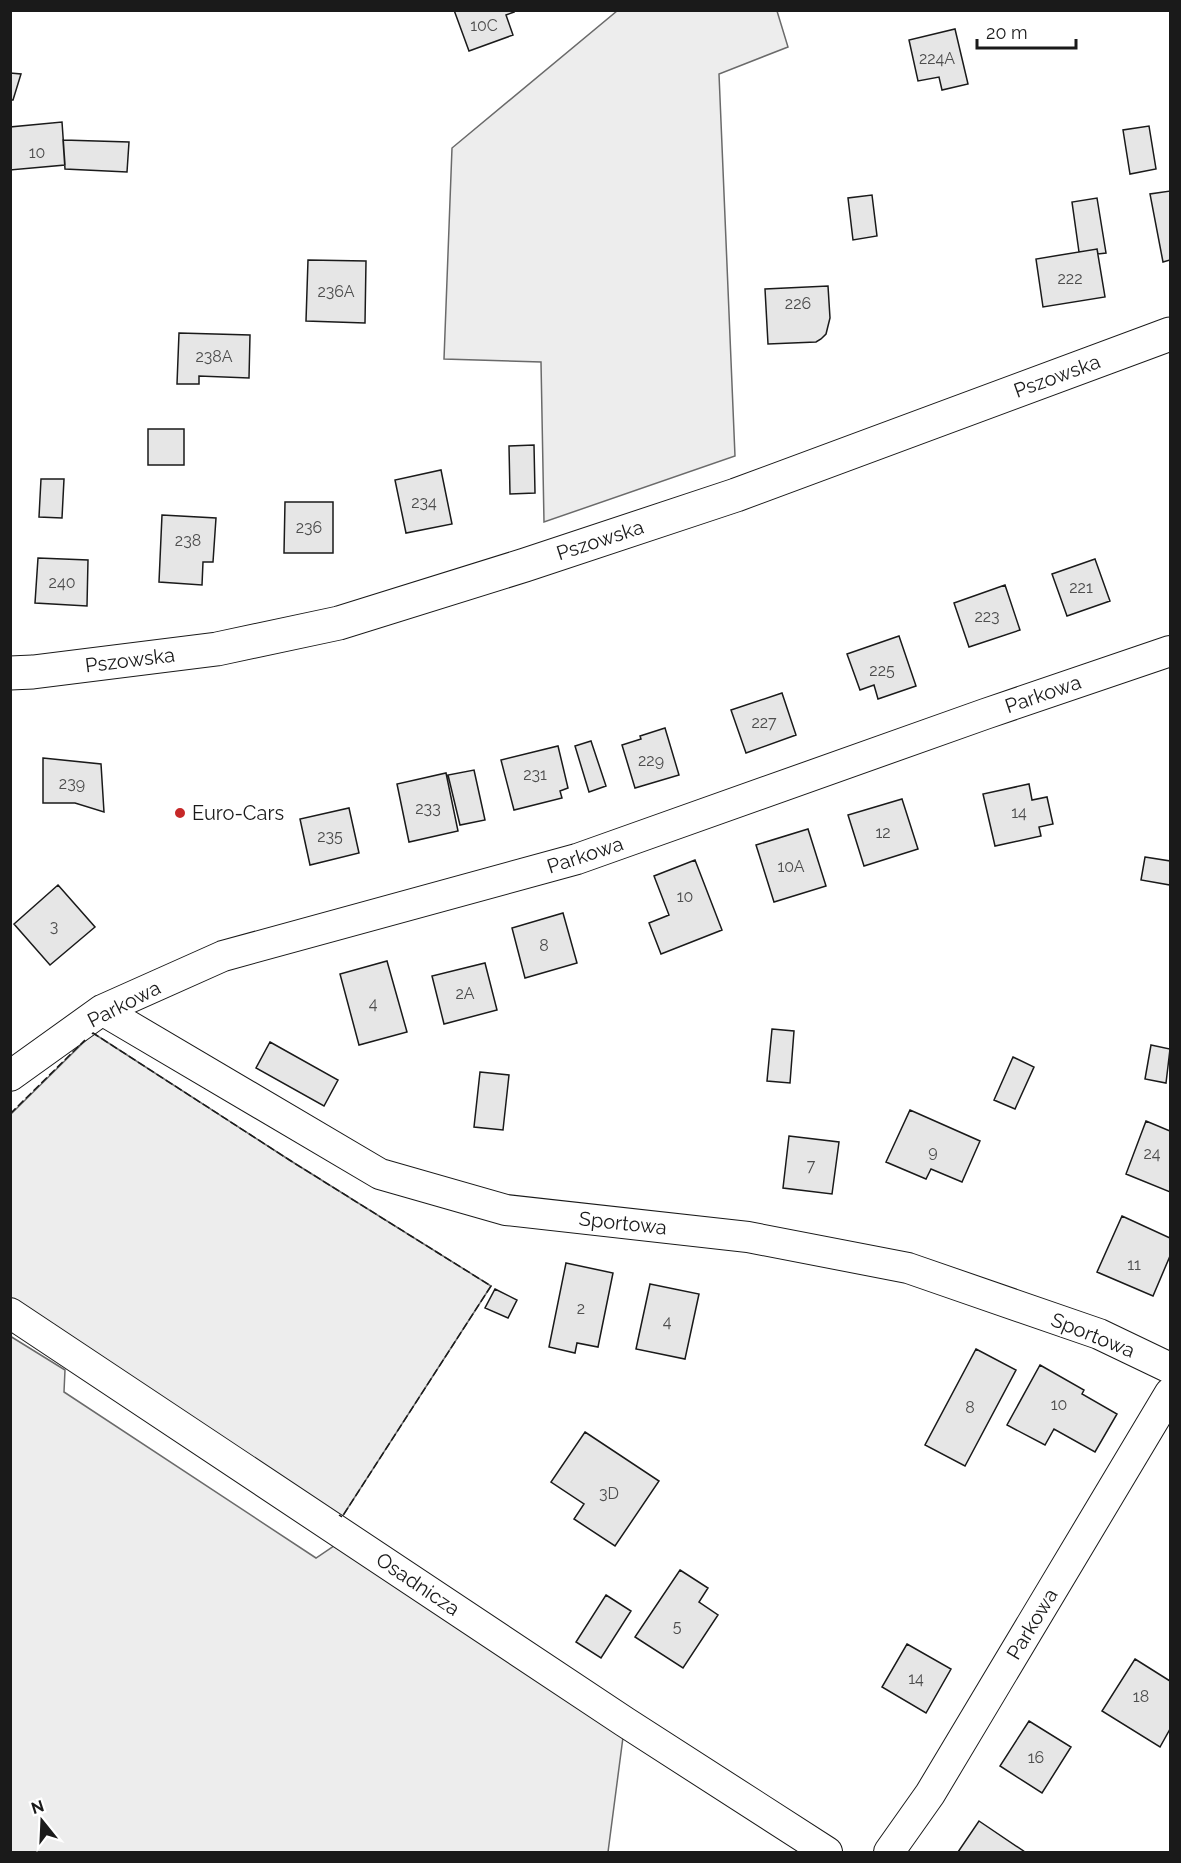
<svg xmlns="http://www.w3.org/2000/svg" width="1181" height="1863" viewBox="0 0 1181 1863" font-family="Raleway,sans-serif">
	<rect width="100%" height="100%" fill="#fff"/>
	<path fill="#ededed" stroke="#6a6a6a" stroke-width="1.5" d="M 617,11 L 777,11 L 788,47 L 719,74 L 735,456 L 544,522 L 541,362 L 444,359 L 452,148 Z
		M 93,1033 L 291,1161 L 491,1286 L 342,1517 L 11,1298 L 11,1114 Z
		M 10,1336 L 65,1370 L 64,1392 L 316,1558 L 334,1546 L 625,1722 L 608,1852 L 11,1852 Z"/>
	<path fill="#e6e6e6" stroke="#1a1a1a" stroke-width="1.5" d="M 454,10 L 513,10 L 514,12 L 506,15 L 513,35 L 469,51 Z
		M 955,29 L 968,84 L 942,90 L 939,77 L 918,81 L 909,40 Z
		M 10,73 L 21,74 L 13,100 L 10,100 Z
		M 62,122 L 65,165 L 10,170 L 10,127 Z
		M 1149,126 L 1156,169 L 1130,174 L 1123,130 Z
		M 63,140 L 129,142 L 127,172 L 65,169 Z
		M 1170,191 L 1170,260 L 1163,262 L 1150,194 Z
		M 872,195 L 877,236 L 853,240 L 848,198 Z
		M 1097,198 L 1106,253 L 1098,254 L 1097,249 L 1079,252 L 1072,202 Z
		M 1097,249 L 1105,297 L 1043,307 L 1036,259 Z
		M 308,260 L 366,261 L 365,323 L 306,321 Z
		M 828,286 L 830,318 L 826,334 L 821,339 L 816,342 L 768,344 L 765,289 Z
		M 179,333 L 250,335 L 249,378 L 199,376 L 199,384 L 177,384 Z
		M 148,429 L 184,429 L 184,465 L 148,465 Z
		M 534,445 L 535,493 L 510,494 L 509,446 Z
		M 441,470 L 452,524 L 406,533 L 395,480 Z
		M 41,479 L 64,479 L 62,518 L 39,517 Z
		M 285,502 L 333,502 L 333,553 L 284,553 Z
		M 162,515 L 216,518 L 213,562 L 203,562 L 202,585 L 159,582 Z
		M 38,558 L 88,560 L 87,606 L 35,603 Z
		M 1095,559 L 1110,601 L 1067,616 L 1052,574 Z
		M 1005,585 L 1020,630 L 969,647 L 954,603 Z
		M 899,636 L 916,686 L 878,699 L 874,685 L 860,690 L 847,654 Z
		M 782,693 L 796,735 L 746,753 L 731,710 Z
		M 665,728 L 679,775 L 635,788 L 622,745 L 641,739 L 640,736 Z
		M 591,741 L 606,786 L 589,792 L 575,746 Z
		M 558,746 L 568,788 L 560,791 L 562,798 L 514,810 L 501,760 Z
		M 43,758 L 101,764 L 104,812 L 75,803 L 43,803 Z
		M 474,770 L 485,820 L 460,825 L 448,775 Z
		M 446,773 L 458,831 L 409,842 L 397,784 Z
		M 1029,784 L 1032,800 L 1047,797 L 1053,824 L 1039,827 L 1041,836 L 995,846 L 983,794 Z
		M 902,799 L 918,849 L 864,866 L 848,815 Z
		M 349,808 L 359,853 L 310,865 L 300,819 Z
		M 808,829 L 826,886 L 774,902 L 756,845 Z
		M 1145,857 L 1170,861 L 1170,885 L 1141,880 Z
		M 695,860 L 722,930 L 661,954 L 649,923 L 669,915 L 654,876 Z
		M 58,885 L 95,927 L 50,965 L 14,924 Z
		M 563,913 L 577,963 L 525,978 L 512,928 Z
		M 387,961 L 407,1032 L 359,1045 L 340,974 Z
		M 485,963 L 497,1010 L 444,1024 L 432,976 Z
		M 772,1029 L 794,1031 L 790,1083 L 767,1081 Z
		M 270,1042 L 338,1080 L 324,1106 L 256,1068 Z
		M 1151,1045 L 1170,1049 L 1166,1083 L 1145,1079 Z
		M 1013,1057 L 1034,1067 L 1015,1109 L 994,1100 Z
		M 480,1072 L 509,1075 L 503,1130 L 474,1127 Z
		M 910,1110 L 980,1141 L 962,1182 L 931,1169 L 926,1179 L 886,1162 Z
		M 1146,1121 L 1170,1131 L 1170,1192 L 1126,1174 Z
		M 789,1136 L 839,1142 L 832,1194 L 783,1188 Z
		M 1122,1216 L 1170,1238 L 1170,1256 L 1153,1296 L 1097,1272 Z
		M 566,1263 L 613,1273 L 598,1347 L 577,1343 L 575,1353 L 549,1347 Z
		M 650,1284 L 699,1294 L 685,1359 L 636,1349 Z
		M 495,1289 L 517,1300 L 508,1318 L 485,1308 Z
		M 976,1349 L 1016,1370 L 965,1466 L 925,1445 Z
		M 1040,1365 L 1084,1390 L 1082,1394 L 1117,1414 L 1095,1452 L 1054,1429 L 1045,1445 L 1007,1425 Z
		M 585,1432 L 659,1481 L 615,1546 L 574,1519 L 584,1504 L 551,1482 Z
		M 680,1570 L 708,1588 L 699,1602 L 718,1615 L 683,1668 L 635,1637 Z
		M 606,1595 L 631,1611 L 601,1658 L 576,1642 Z
		M 907,1644 L 951,1669 L 926,1713 L 882,1687 Z
		M 1135,1659 L 1170,1681 L 1170,1729 L 1160,1747 L 1102,1711 Z
		M 1029,1721 L 1071,1747 L 1042,1793 L 1000,1766 Z
		M 979,1821 L 1025,1852 L 958,1852 Z"/>
	<g fill="none" stroke-linecap="round" stroke-linejoin="round">
		<defs>
			<path id="minor" d="M 102,1010 L 380,1174 L 506,1210 L 748,1237 L 908,1268 L 1099,1334 L 1170,1368
				M 10,1076 L 102,1010 L 223,956 L 577,859 L 985,714 L 1170,651
				M 10,1313 L 625,1722 L 827,1852
				M 889,1852 L 930,1794 L 1170,1393"/>
			<path id="secondary" d="M 10,673 L 33,672 L 217,649 L 339,623 L 525,565 L 736,495 L 1170,334"/>
		</defs>
		<use href="#minor" stroke="#1a1a1a" stroke-width="32"/>
		<use href="#secondary" stroke="#1a1a1a" stroke-width="35"/>
		<use href="#minor" stroke="#fff" stroke-width="30"/>
		<use href="#secondary" stroke="#fff" stroke-width="33"/>
		<path stroke="#1a1a1a" stroke-width="1.5" stroke-dasharray="8 3" stroke-linecap="butt" d="M 92,1034 L 93,1033 L 291,1161 L 491,1286 L 342,1517 L 339,1515
			M 10,1114 L 85,1040"/>
	</g>
	<circle fill="#c62828" stroke="#fff" stroke-width="2" cx="180" cy="813" r="6"/>
	<g text-anchor="middle" dominant-baseline="central" stroke-width="4.5" stroke-linejoin="round" paint-order="stroke">
		<g font-size="16" fill="#4d4d4d">
			<text x="484" y="25">10C</text>
			<text x="937" y="58">224A</text>
			<text x="37" y="152">10</text>
			<text x="1070" y="278">222</text>
			<text x="336" y="291">236A</text>
			<text x="798" y="303">226</text>
			<text x="214" y="356">238A</text>
			<text x="424" y="502">234</text>
			<text x="309" y="527">236</text>
			<text x="188" y="540">238</text>
			<text x="62" y="582">240</text>
			<text x="1081" y="587">221</text>
			<text x="987" y="616">223</text>
			<text x="882" y="670">225</text>
			<text x="764" y="722">227</text>
			<text x="651" y="760">229</text>
			<text x="535" y="774">231</text>
			<text x="72" y="783">239</text>
			<text x="428" y="808">233</text>
			<text x="1019" y="812">14</text>
			<text x="883" y="832">12</text>
			<text x="330" y="836">235</text>
			<text x="791" y="866">10A</text>
			<text x="685" y="896">10</text>
			<text x="54" y="926">3</text>
			<text x="544" y="945">8</text>
			<text x="465" y="993">2A</text>
			<text x="373" y="1003">4</text>
			<text x="933" y="1151">9</text>
			<text x="1152" y="1153">24</text>
			<text x="811" y="1165">7</text>
			<text x="1134" y="1264">11</text>
			<text x="581" y="1308">2</text>
			<text x="667" y="1321">4</text>
			<text x="1059" y="1404">10</text>
			<text x="970" y="1407">8</text>
			<text x="609" y="1493">3D</text>
			<text x="677" y="1626">5</text>
			<text x="916" y="1678">14</text>
			<text x="1141" y="1696">18</text>
			<text x="1036" y="1757">16</text>
		</g>
		<g font-size="20" fill="#1a1a1a" stroke="#fff">
			<text transform="translate(1057 376) rotate(-20)">Pszowska</text>
			<text transform="translate(600 540) rotate(-18)">Pszowska</text>
			<text transform="translate(130 660) rotate(-7)">Pszowska</text>
			<text transform="translate(1043 694) rotate(-19)">Parkowa</text>
			<text transform="translate(585 855) rotate(-18)">Parkowa</text>
			<text transform="translate(124 1004) rotate(-27)">Parkowa</text>
			<text transform="translate(623 1223) rotate(6)">Sportowa</text>
			<text transform="translate(1093 1335) rotate(22)">Sportowa</text>
			<text transform="translate(418 1584) rotate(34)">Osadnicza</text>
			<text transform="translate(1032 1624) rotate(-59)">Parkowa</text>
		</g>
		<g font-size="20" fill="#1a1a1a" stroke="#fff" text-anchor="start">
			<text x="192" y="813">Euro-Cars</text>
		</g>
	</g>
	<rect width="1181" height="1863" fill="none" stroke="#1a1a1a" stroke-width="24"/>
	<g transform="translate(42 1821) rotate(342)" stroke="#ffffff" stroke-width="4.5" paint-order="stroke">
	<path d="M0-4.5L10 22L0 15L-10 22Z" fill="#1a1a1a"/>
	<text y="-9" font-size="16" font-weight="bold" text-anchor="middle" fill="#1a1a1a">N</text>
	</g>
	<path d="M977 39v9h99v-9" fill="none" stroke="#1a1a1a" stroke-width="3"/>
	<text x="986" y="39" font-size="18" fill="#1a1a1a" stroke="#ffffff" stroke-width="4.5" paint-order="stroke">20 m</text>
</svg>
